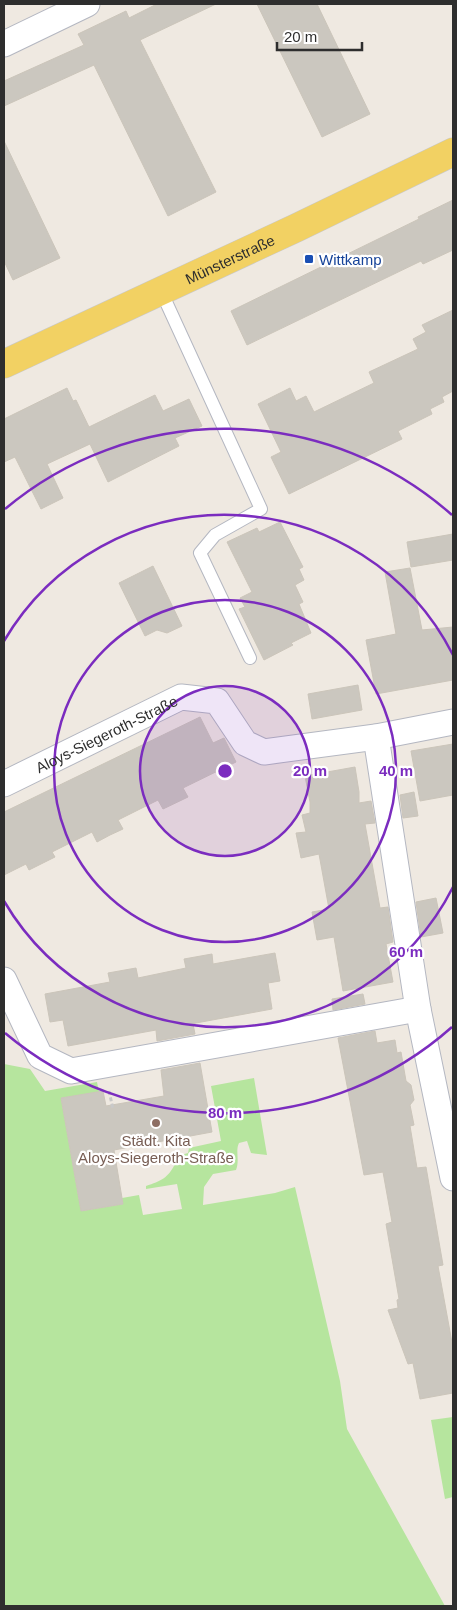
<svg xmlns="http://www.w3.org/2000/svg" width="457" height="1610" viewBox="0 0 457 1610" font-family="Helvetica,sans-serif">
	<rect width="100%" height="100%" fill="#efe9e1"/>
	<path fill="#b6e59e" d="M 4,1064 L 30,1069 L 45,1091 L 97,1082 L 99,1092 L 61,1098 L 81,1211 L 123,1204 L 122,1198 L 139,1195 L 143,1215 L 182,1209 L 177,1184 L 146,1189 L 146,1186 C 161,1181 168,1178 175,1164 L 170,1158 L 188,1153 L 189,1148 L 221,1141 L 211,1086 L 254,1078 L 267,1155 L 251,1153 L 247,1141 L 239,1143 C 235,1151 240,1160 236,1170 L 213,1174 L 204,1187 L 203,1205 L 275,1193 L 295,1187 L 340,1381 L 347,1429 L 445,1606 L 4,1606 Z
		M 453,1417 L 453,1497 L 445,1499 L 431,1420 Z"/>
	<path fill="#cbc7bf" stroke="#cbc5ba" d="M 157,4 L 216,4 L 140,40 L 216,192 L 168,216 L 94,65 L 4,106 L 4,81 L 84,45 L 78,34 L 126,11 L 129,18 Z
		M 257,4 L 317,4 L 370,114 L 322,137 Z
		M 4,141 L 60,258 L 13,280 L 4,261 Z
		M 453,200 L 453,250 L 423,264 L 421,261 L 247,345 L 231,311 L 419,219 L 418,217 Z
		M 453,310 L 453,391 L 442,397 L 444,402 L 430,409 L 432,414 L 398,431 L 402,439 L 289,494 L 271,457 L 281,452 L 258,404 L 290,388 L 296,401 L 306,396 L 314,412 L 374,383 L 369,372 L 418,349 L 413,339 L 426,332 L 422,325 Z
		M 67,388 L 73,401 L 76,400 L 89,427 L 155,395 L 163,411 L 189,399 L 202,426 L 175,438 L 179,446 L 108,482 L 90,444 L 47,464 L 63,498 L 41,509 L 15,457 L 4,462 L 4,419 Z
		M 280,522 L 303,567 L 299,569 L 304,580 L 295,585 L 303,602 L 299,604 L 311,633 L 291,643 L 293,645 L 264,660 L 239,609 L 245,607 L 240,598 L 252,592 L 227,542 L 257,528 L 259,532 Z
		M 453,534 L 453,560 L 411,567 L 407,542 Z
		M 153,566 L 182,626 L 167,633 L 157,630 L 145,636 L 119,583 Z
		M 410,568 L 422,630 L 453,627 L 453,680 L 376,694 L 366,640 L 396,634 L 385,572 Z
		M 358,685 L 362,710 L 312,719 L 308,694 Z
		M 200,717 L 213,743 L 224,738 L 236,762 L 183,788 L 188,797 L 163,809 L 158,800 L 118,820 L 123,829 L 110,835 L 97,842 L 92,832 L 52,852 L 55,857 L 29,870 L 26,864 L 4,875 L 4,812 Z
		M 453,744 L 453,795 L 420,801 L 411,751 Z
		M 355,767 L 359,792 L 359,803 L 371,801 L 375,823 L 365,824 L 380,908 L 388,907 L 393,942 L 386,944 L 393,982 L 343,991 L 334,937 L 317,940 L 312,912 L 329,909 L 319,854 L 301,858 L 296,833 L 306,832 L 302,815 L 310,813 L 310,802 L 305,776 Z
		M 414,792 L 418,816 L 403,818 L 400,795 Z
		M 436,898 L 443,933 L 421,937 L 416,902 Z
		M 275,953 L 280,981 L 268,983 L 272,1009 L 196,1023 L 193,1024 L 195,1034 L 157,1041 L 156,1030 L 68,1046 L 63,1020 L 50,1022 L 45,994 L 110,982 L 108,973 L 136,968 L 138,978 L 186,968 L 184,959 L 212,954 L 213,964 Z
		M 363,994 L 365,1004 L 333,1010 L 332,999 Z
		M 375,1031 L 377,1043 L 395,1040 L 397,1053 L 401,1052 L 406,1081 L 411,1085 L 414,1100 L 410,1105 L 414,1125 L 410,1126 L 417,1168 L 426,1167 L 443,1265 L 438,1266 L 453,1348 L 453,1393 L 420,1399 L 413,1363 L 408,1364 L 388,1310 L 398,1308 L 397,1300 L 399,1299 L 386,1224 L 392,1222 L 383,1172 L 364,1175 L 338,1038 Z
		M 200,1063 L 212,1132 L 114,1150 L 123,1204 L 81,1211 L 61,1098 L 103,1091 L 106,1106 L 164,1096 L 161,1070 Z"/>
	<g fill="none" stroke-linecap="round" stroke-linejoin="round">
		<defs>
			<path id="service" d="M 161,291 L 261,509 L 215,535 L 200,553 L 250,658"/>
			<g id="minor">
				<path d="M 4,44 L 87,4"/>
				<path d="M 376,737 L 418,1009 L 453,1178"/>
				<path id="s1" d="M 4,784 L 181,697 L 217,701 L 245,743 L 264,752 L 376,737 L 453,722"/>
				<path d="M 4,980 L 40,1056 L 71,1071 L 418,1009"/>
			</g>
			<g id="primary">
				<path id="s2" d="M 4,364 L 296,228 L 453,152"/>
			</g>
		</defs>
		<use href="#service" stroke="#b4b7c1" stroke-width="14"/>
		<use href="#minor" stroke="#b4b7c1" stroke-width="27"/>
		<use href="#primary" stroke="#c9c9c9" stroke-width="29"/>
		<path stroke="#c9c9c9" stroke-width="3" stroke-dasharray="4 2.5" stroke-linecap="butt" d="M 109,1091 L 113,1109"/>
		<use href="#service" stroke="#fff" stroke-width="12"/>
		<use href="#minor" stroke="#fff" stroke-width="25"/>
		<use href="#primary" stroke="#f2d163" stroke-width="28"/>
	</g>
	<circle cx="225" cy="771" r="85" fill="#7b2cbf" fill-opacity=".12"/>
	<g fill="none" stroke="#7b2cbf" stroke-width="2.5">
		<circle cx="225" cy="771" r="85"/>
		<circle cx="225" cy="771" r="171"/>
		<path d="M453 887A256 256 0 0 1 4 901M4 641A256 256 0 0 1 453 655"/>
		<path d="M452 1027A342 342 0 0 1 5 1033M5 509A342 342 0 0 1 452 515"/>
	</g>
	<rect fill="#1a4fb4" stroke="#fff" stroke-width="2" x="304" y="254" width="10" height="10" rx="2.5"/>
	<circle fill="#8d6e63" stroke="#fff" stroke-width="2" cx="156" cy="1123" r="5"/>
	<g text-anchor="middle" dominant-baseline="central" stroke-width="4.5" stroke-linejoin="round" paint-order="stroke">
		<g font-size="15" fill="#2e2e2e" stroke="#fff">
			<text stroke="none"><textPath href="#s2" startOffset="249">Münsterstraße</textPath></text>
			<text stroke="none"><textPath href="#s1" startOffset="114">Aloys-Siegeroth-Straße</textPath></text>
		</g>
		<g font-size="15" fill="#164399" stroke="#fff" text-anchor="start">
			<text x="319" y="259">Wittkamp</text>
		</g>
		<g font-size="15" fill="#785e54" stroke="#fff">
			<text x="156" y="1140">Städt. Kita<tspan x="156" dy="17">Aloys-Siegeroth-Straße</tspan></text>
		</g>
	</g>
	<circle cx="225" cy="771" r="8" fill="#7b2cbf" stroke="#fff" stroke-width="2.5"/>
	<g font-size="15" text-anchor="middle" font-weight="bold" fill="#7b2cbf" stroke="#fff" stroke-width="4.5" stroke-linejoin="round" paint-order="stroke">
		<text x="310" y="776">20 m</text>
		<text x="396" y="776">40 m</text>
		<text x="406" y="957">60 m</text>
		<text x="225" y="1118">80 m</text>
	</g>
	<rect width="457" height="1610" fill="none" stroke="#2e2e2e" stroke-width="10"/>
	<path d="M277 42v8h85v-8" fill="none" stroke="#2e2e2e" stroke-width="2.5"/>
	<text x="284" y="42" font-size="15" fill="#2e2e2e" stroke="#ffffff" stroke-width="4" paint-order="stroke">20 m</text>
</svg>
